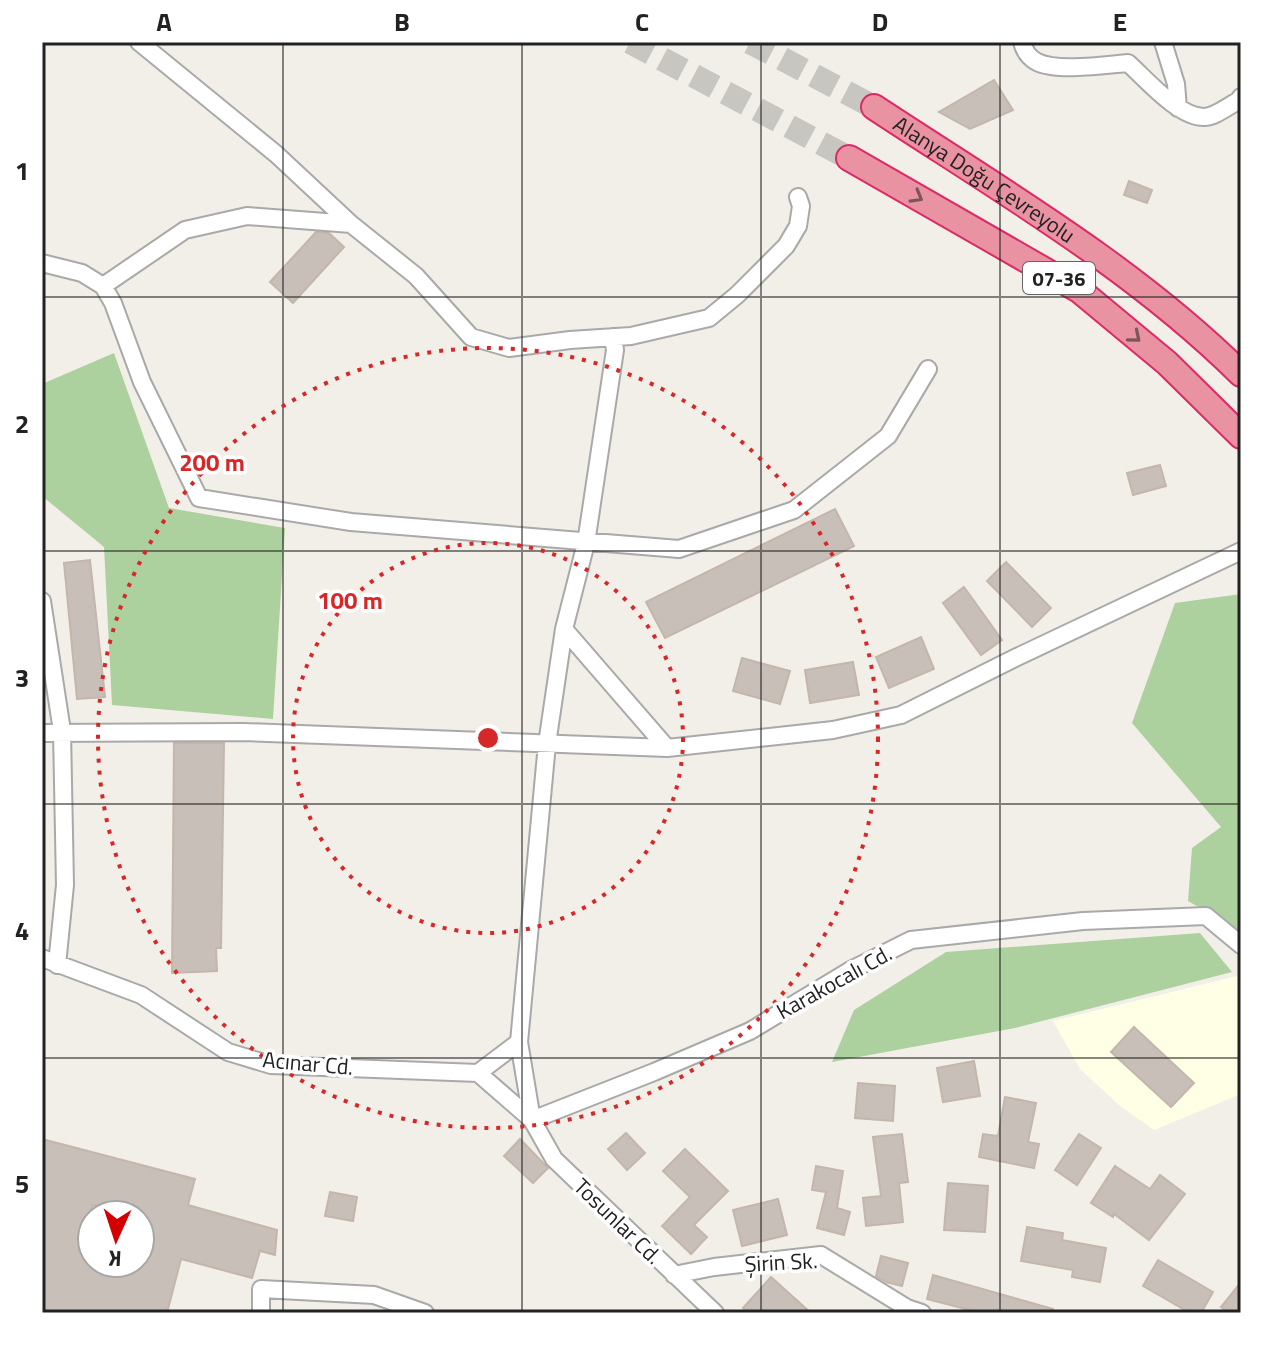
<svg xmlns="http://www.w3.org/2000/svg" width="1283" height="1355" viewBox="0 0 1283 1355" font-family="'Titillium Web',sans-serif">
	<rect width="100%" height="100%" fill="#f2efe9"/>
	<path fill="#ffffe5" d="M 1241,975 L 1241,1094 L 1154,1130 L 1120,1106 L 1080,1069 L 1053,1021 Z"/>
	<path fill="#add19e" d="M 114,353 L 169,508 L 285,528 L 273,719 L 112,705 L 104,547 L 42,496 L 42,384 Z
		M 1241,594 L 1241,932 L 1188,901 L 1192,848 L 1221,827 L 1132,723 L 1175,603 Z
		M 1200,933 L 1232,972 L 1015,1028 L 832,1062 L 854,1010 L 946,952 Z"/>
	<path fill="#c7bfb8" stroke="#c4b6ab" stroke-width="2" fill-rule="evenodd" d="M 994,80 L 1013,110 L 970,129 L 939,112 Z
		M 1129,181 L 1152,190 L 1147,203 L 1124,195 Z
		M 316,232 L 329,233 L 344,247 L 293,303 L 270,282 Z
		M 1160,465 L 1166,486 L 1133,495 L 1127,473 Z
		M 835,509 L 854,546 L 665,638 L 646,602 Z
		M 90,560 L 105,697 L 77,699 L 64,563 Z
		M 1006,562 L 1051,608 L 1032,627 L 987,581 Z
		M 964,587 L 1002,640 L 981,655 L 943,603 Z
		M 921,637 L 934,669 L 889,688 L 876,657 Z
		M 742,658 L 790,671 L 780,704 L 733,691 Z
		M 853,662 L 859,695 L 810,703 L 805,670 Z
		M 174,743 L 224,743 L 221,948 L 216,948 L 217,971 L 172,973 Z
		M 1134,1027 L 1194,1083 L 1171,1107 L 1111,1052 Z
		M 974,1061 L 980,1096 L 943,1102 L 937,1068 Z
		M 858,1083 L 895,1086 L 893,1121 L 855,1118 Z
		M 1005,1097 L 1036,1103 L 1028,1142 L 1039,1144 L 1034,1168 L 979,1157 L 983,1134 L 998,1136 Z
		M 626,1133 L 645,1153 L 627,1170 L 608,1149 Z
		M 902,1134 L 908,1182 L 899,1183 L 903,1222 L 866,1226 L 863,1198 L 881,1196 L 873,1137 Z
		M 1079,1134 L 1101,1148 L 1077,1185 L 1055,1170 Z
		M 42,1139 L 195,1179 L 188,1205 L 277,1230 L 275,1255 L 260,1251 L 252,1278 L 181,1259 L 167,1313 L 42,1313 ZM 92,1205 L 140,1215 L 140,1267 L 125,1263 L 92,1263 Z
		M 520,1139 L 548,1168 L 533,1183 L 504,1156 Z
		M 685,1149 L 728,1191 L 694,1225 L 707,1237 L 691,1254 L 662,1226 L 690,1197 L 663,1171 Z
		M 816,1166 L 843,1171 L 837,1208 L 850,1212 L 844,1235 L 817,1228 L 826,1192 L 812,1190 Z
		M 1115,1166 L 1150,1189 L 1160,1175 L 1185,1194 L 1149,1240 L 1114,1214 L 1113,1217 L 1091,1203 Z
		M 948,1183 L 988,1186 L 985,1232 L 944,1230 Z
		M 330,1192 L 357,1197 L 353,1221 L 325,1216 Z
		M 778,1199 L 787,1235 L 742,1246 L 733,1210 Z
		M 1027,1227 L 1063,1233 L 1062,1240 L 1106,1248 L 1100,1282 L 1072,1277 L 1073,1270 L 1021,1261 Z
		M 881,1256 L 908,1263 L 902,1286 L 886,1282 L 876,1276 Z
		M 1158,1260 L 1213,1292 L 1201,1313 L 1190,1313 L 1143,1286 Z
		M 933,1275 L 1053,1309 L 1052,1313 L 981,1313 L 927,1299 Z
		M 771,1277 L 811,1313 L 749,1313 L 743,1308 Z
		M 1241,1282 L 1241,1313 L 1230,1313 L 1221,1307 Z"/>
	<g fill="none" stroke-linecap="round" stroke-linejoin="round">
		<path stroke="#c8c6c1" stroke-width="24" stroke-dasharray="24 12" stroke-linecap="butt" d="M 630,42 L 849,158
			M 750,42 L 874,107"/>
		<defs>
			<path id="minor" d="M 139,42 L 276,154 L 351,224 L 416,276 L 471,337 L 509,348 L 570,340 L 631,336 L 709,318 L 737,295 L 786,246 L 798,226 L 801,206 L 798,197
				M 1022,42 C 1024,50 1029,58 1037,62 C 1057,72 1105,65 1128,63 C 1146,79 1178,117 1204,117 C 1215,117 1228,106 1238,101 L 1241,97
				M 1163,42 L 1176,84 L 1178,108
				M 42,263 L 82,273 L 103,286 L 113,303 L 142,382 L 199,498 L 351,522 L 679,549 L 794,510 L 888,436 L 928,369
				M 103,286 L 185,230 L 247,216 L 351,224
				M 42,601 L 62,731 L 65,885 L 57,965
				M 564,629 L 667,748
				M 42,733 L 244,732 L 667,748 L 833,730 L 901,715 L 1017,657 L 1241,551
				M 42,958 L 141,995 L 228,1052 L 271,1065 L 478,1073 L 532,1120
				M 519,1042 L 547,744 L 564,629 L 586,543 L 615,350 L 613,337
				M 478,1073 L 519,1042 L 532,1120 L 554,1159 L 715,1313
				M 532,1120 L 654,1072 L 750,1031 L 849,971 L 911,940 L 1083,921 L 1206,916 L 1241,945
				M 674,1275 L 714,1267 L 821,1255 L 907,1308 L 922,1313
				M 261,1313 L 261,1289 L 374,1295 L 425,1313"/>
			<g id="highway">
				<path id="s1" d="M 874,107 C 1000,190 1133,267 1241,374"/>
				<path d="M 849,158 L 1079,290 L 1167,363 L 1241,436"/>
			</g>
		</defs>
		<use href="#minor" stroke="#a9a9a9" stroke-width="20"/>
		<use href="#highway" stroke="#dc2a67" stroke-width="28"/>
		<use href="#minor" stroke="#fff" stroke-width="16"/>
		<use href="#highway" stroke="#e892a2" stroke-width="24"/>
	</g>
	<defs><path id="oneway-chevron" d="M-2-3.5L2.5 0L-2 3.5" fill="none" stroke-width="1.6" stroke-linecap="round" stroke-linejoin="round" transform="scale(2)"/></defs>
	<g stroke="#7b545c">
		<use href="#oneway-chevron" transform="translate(917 197) rotate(30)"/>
		<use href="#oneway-chevron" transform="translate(1135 337) rotate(40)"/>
	</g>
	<path fill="none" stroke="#222" stroke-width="2" stroke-opacity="0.55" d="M 283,42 L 283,1313M 522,42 L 522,1313M 761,42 L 761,1313M 1000,42 L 1000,1313M 42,297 L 1241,297M 42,551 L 1241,551M 42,804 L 1241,804M 42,1058 L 1241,1058"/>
	<g fill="none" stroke="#d62828" stroke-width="4" stroke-dasharray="4 8">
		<circle cx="488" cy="738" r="195"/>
		<circle cx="488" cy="738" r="390"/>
	</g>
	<g text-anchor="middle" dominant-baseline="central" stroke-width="7" stroke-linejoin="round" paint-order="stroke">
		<rect fill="#fff" stroke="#646464" stroke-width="2" x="1023" y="262" width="72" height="32" rx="6"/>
		<g font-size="20" font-weight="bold" fill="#222">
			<text x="1059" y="278">07-36</text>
		</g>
		<g font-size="22" fill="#222" stroke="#fff">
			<text stroke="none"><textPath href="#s1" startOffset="132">Alanya Doğu Çevreyolu</textPath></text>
			<text transform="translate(834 982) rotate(-29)">Karakocalı Cd.</text>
			<text transform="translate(308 1063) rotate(5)">Acınar Cd.</text>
			<text transform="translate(618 1221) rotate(44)">Tosunlar Cd.</text>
			<text transform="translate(781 1262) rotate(-3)">Şirin Sk.</text>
		</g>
	</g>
	<circle cx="488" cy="738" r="12" fill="#d62828" stroke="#fff" stroke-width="4"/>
	<g font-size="24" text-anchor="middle" font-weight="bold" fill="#d62828" stroke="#fff" stroke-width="7" stroke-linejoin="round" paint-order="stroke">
		<text x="212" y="471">200 m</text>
		<text x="350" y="609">100 m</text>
	</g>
	<rect width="1283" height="1355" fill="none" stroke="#ffffff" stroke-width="88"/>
	<g transform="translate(116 1239) rotate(183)"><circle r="38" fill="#ffffff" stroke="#a7a7a7" stroke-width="2"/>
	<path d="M0-6L14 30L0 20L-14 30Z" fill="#d40000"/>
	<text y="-12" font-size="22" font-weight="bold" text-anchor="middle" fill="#222222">K</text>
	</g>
	<rect x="44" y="44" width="1195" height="1267" fill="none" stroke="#222" stroke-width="3"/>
	<g font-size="26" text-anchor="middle" font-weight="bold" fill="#222">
		<text x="164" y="31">A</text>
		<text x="402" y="31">B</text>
		<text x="642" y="31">C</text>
		<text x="880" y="31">D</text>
		<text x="1120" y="31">E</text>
		<text x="22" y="180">1</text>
		<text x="22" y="433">2</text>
		<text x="22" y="687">3</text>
		<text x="22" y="940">4</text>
		<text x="22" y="1193">5</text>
	</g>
</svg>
